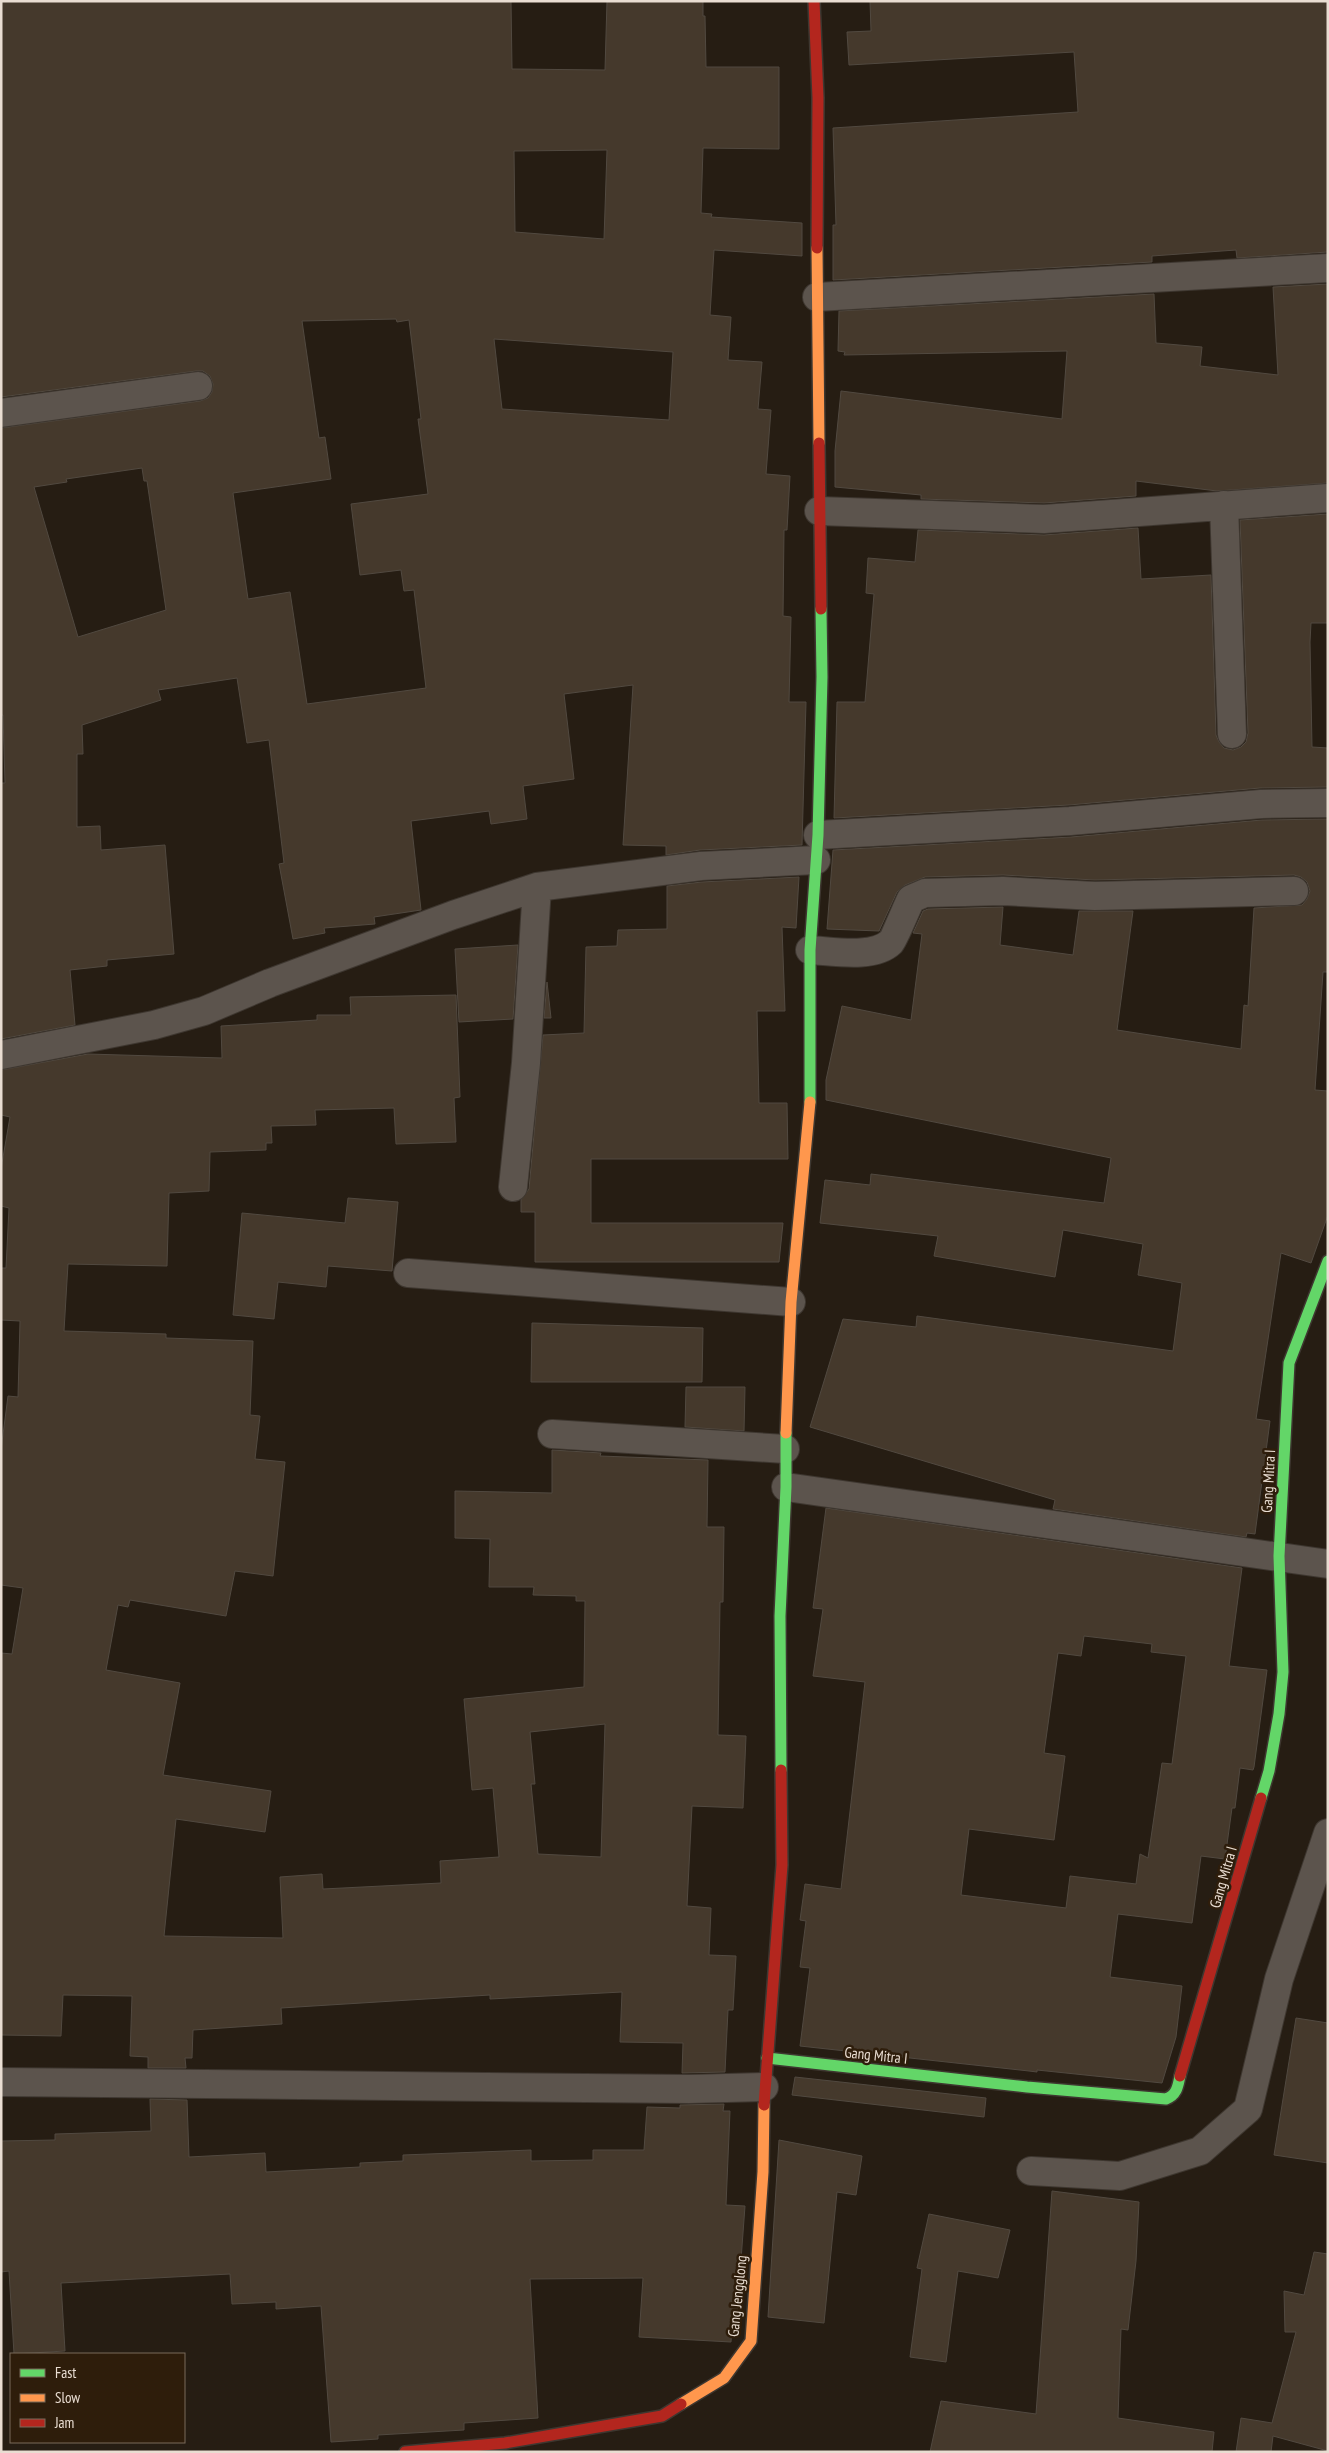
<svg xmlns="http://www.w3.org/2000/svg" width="1329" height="2453" viewBox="0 0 1329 2453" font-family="'PT Sans Narrow',sans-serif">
	<rect width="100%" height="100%" fill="#261d13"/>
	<path fill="#45392c" stroke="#514940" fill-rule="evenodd" d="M 1,1 L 511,1 L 512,69 L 605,70 L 607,1 L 703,1 L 703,16 L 705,16 L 706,67 L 779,67 L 779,149 L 703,148 L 701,213 L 712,214 L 711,217 L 802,223 L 802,256 L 714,250 L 710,315 L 731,317 L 728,360 L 762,362 L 758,409 L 771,410 L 766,474 L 790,476 L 787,530 L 784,530 L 783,616 L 791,617 L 789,702 L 806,702 L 802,845 L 700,850 L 666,855 L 666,846 L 623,845 L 633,685 L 564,694 L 574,779 L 523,786 L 527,819 L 491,824 L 489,811 L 411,821 L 421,910 L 374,917 L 375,924 L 324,928 L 325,933 L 293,939 L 279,864 L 284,863 L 269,740 L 247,743 L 237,678 L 158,690 L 161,700 L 82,725 L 83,754 L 77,754 L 77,827 L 100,826 L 101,850 L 165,845 L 174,954 L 107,960 L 107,966 L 70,970 L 75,1025 L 1,1039 L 1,783 L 5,783 L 3,715 L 1,715 L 1,428 L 200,401 L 208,398 L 212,392 L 213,384 L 210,376 L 203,371 L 196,371 L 1,397 ZM 607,150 L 604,239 L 515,232 L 514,151 ZM 396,319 L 397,322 L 409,320 L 421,419 L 418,419 L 428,494 L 351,504 L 360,575 L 401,570 L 404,591 L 414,590 L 426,688 L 307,704 L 290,592 L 248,599 L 233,493 L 331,479 L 325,437 L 319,438 L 302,321 ZM 494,339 L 673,352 L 669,420 L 502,409 ZM 142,468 L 144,481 L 147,481 L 166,610 L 78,637 L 34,487 L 67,482 L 66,479 Z
		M 870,1 L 1328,1 L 1328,252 L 1237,258 L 1236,250 L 1152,256 L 1152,262 L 833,280 L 833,225 L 836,225 L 833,128 L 1078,112 L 1074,52 L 849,65 L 847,32 L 871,31 Z
		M 1328,284 L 1328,483 L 1217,491 L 1136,481 L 1136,496 L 1044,503 L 921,499 L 921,495 L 835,487 L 835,451 L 841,391 L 1062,419 L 1067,351 L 844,355 L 845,352 L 838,351 L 839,311 L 1154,294 L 1156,343 L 1202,347 L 1200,366 L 1278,375 L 1273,287 Z
		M 1328,514 L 1328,623 L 1311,623 L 1310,642 L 1312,747 L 1328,748 L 1328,787 L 1260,788 L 1069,805 L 834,818 L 837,702 L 865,702 L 874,594 L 866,593 L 868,558 L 915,562 L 918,530 L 1044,535 L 1138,528 L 1141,579 L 1211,575 L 1216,735 L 1219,742 L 1224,748 L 1233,750 L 1241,747 L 1246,742 L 1248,733 L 1240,520 Z
		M 1328,819 L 1328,972 L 1323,972 L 1315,1090 L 1328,1091 L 1328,1215 L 1311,1263 L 1281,1253 L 1256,1419 L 1270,1421 L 1255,1534 L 1247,1533 L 1246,1537 L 1053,1509 L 1055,1500 L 810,1427 L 843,1319 L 916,1327 L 917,1316 L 1173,1351 L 1182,1283 L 1138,1275 L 1143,1244 L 1063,1230 L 1055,1277 L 934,1256 L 938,1236 L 820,1223 L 825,1180 L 870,1185 L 871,1174 L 1104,1203 L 1111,1158 L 826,1100 L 826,1080 L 842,1006 L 911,1020 L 922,934 L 913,933 L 923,911 L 928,909 L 1003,907 L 1000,945 L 1073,955 L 1079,911 L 1133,911 L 1117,1030 L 1241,1049 L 1244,1005 L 1248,1006 L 1254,908 L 1302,905 L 1307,899 L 1310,891 L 1307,882 L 1301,877 L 1294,875 L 1095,880 L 1003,875 L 925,877 L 905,885 L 897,892 L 879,931 L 827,929 L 833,850 L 1071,837 L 1262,820 Z
		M 799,877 L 796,928 L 782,927 L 785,1011 L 757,1011 L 759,1103 L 787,1103 L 788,1159 L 591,1159 L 591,1223 L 783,1223 L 779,1262 L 535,1262 L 535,1212 L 521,1212 L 521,1200 L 529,1189 L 543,1035 L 584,1033 L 586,947 L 617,946 L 618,930 L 667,929 L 667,886 L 702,882 Z
		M 518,945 L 513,1019 L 459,1022 L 455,949 Z
		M 547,982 L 551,1018 L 544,1018 Z
		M 456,995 L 460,1097 L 454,1098 L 456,1142 L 396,1144 L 394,1108 L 315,1110 L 316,1125 L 271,1126 L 272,1143 L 266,1143 L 266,1150 L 210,1152 L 209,1191 L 169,1193 L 167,1266 L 68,1264 L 64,1331 L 166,1334 L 166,1338 L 253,1341 L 250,1415 L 260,1416 L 255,1459 L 285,1462 L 273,1576 L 235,1571 L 226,1616 L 130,1600 L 128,1607 L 118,1605 L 106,1670 L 180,1683 L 163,1775 L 271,1791 L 265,1832 L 176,1819 L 164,1936 L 283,1938 L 280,1877 L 322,1874 L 323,1889 L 441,1883 L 440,1861 L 499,1857 L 493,1788 L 472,1790 L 464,1699 L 584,1687 L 585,1601 L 576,1601 L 576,1596 L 533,1595 L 534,1587 L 489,1587 L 490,1539 L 455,1538 L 455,1491 L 552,1493 L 552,1450 L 601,1453 L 600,1456 L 708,1460 L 707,1527 L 724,1527 L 723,1602 L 720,1602 L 718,1735 L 746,1736 L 743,1808 L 692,1806 L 687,1906 L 711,1908 L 709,1955 L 736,1956 L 733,2010 L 728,2010 L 725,2072 L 682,2073 L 683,2043 L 620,2042 L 622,1992 L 490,1999 L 490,1995 L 281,2008 L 282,2024 L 193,2030 L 192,2058 L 185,2058 L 186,2068 L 148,2068 L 148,2057 L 130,2056 L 132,1996 L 63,1995 L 61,2036 L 1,2035 L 1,1653 L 12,1654 L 23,1588 L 1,1585 L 1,1450 L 8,1396 L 18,1397 L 20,1321 L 1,1320 L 1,1268 L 6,1268 L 9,1208 L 1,1206 L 1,1169 L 10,1117 L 1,1115 L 1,1070 L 88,1054 L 222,1058 L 221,1026 L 317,1020 L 317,1015 L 351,1015 L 350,997 ZM 605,1724 L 601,1857 L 538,1854 L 531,1784 L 535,1784 L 530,1732 Z
		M 348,1198 L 398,1202 L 392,1271 L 328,1266 L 326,1287 L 278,1282 L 274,1319 L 233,1315 L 242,1213 L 345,1223 Z
		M 532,1323 L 703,1328 L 702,1382 L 531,1382 Z
		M 686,1387 L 745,1387 L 744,1431 L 685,1427 Z
		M 826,1508 L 1242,1568 L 1229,1666 L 1267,1670 L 1254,1767 L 1253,1770 L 1240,1768 L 1235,1808 L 1232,1808 L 1225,1859 L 1201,1856 L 1192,1923 L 1118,1914 L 1110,1977 L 1182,1986 L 1176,2037 L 1162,2083 L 1037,2070 L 1037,2072 L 1029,2071 L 800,2046 L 810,1968 L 800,1967 L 806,1921 L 800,1920 L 805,1884 L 841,1889 L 865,1682 L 813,1676 L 823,1609 L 813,1608 ZM 1084,1636 L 1152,1644 L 1151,1652 L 1186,1656 L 1172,1764 L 1162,1763 L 1148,1858 L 1140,1854 L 1136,1884 L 1070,1876 L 1066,1908 L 961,1895 L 969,1829 L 1054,1840 L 1065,1756 L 1044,1753 L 1058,1653 L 1081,1656 Z
		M 1296,2018 L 1328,2023 L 1328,2163 L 1274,2155 Z
		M 795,2077 L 986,2098 L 984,2117 L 792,2095 Z
		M 150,2099 L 187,2100 L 189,2157 L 265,2153 L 266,2172 L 360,2167 L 360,2163 L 403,2161 L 403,2155 L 531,2150 L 531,2161 L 593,2160 L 593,2150 L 644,2150 L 647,2107 L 680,2108 L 680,2105 L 724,2104 L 723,2111 L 730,2111 L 726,2205 L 745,2206 L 737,2314 L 733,2314 L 731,2342 L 639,2337 L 643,2278 L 530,2279 L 538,2418 L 464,2423 L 464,2430 L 378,2435 L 378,2439 L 331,2442 L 321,2306 L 276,2309 L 276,2302 L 232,2304 L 230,2274 L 61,2283 L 65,2351 L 14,2354 L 9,2271 L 1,2272 L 1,2141 L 55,2140 L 55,2134 L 151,2131 Z
		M 779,2140 L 862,2156 L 856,2195 L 837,2192 L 824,2323 L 768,2317 Z
		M 1052,2191 L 1139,2202 L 1136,2261 L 1128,2330 L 1121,2329 L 1118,2418 L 1214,2432 L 1212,2452 L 930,2452 L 941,2401 L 1036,2414 Z
		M 929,2214 L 1010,2230 L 998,2278 L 958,2271 L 946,2362 L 910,2357 L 922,2269 L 917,2268 Z
		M 1314,2252 L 1328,2254 L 1328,2451 L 1273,2436 L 1271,2452 L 1236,2452 L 1241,2418 L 1272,2423 L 1296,2332 L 1285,2332 L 1284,2291 L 1304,2295 Z"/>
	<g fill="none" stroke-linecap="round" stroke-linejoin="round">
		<defs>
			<path id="street" d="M 817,297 L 1328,268
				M 1,413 L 198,386
				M 1224,505 L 1232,734
				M 819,511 L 1044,519 L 1328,498
				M 818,835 L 1070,821 L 1261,804 L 1328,803
				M 810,950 C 832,951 874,959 891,942 C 894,939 907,907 911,899 L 925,893 L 1003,891 L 1095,896 L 1294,891
				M 1,1055 L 154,1025 L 204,1011 L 270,983 L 453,915 L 537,887 L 701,866 L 816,860
				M 513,1187 L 526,1063 L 537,887
				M 408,1273 L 791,1302
				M 552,1434 L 785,1449
				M 786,1487 L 1328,1564
				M 1,2082 L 689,2089 L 764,2087
				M 1031,2171 L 1120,2176 L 1200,2151 L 1248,2109 L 1279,1979 L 1328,1833"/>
			<path id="fast" d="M 810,1102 L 810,950 L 818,835 L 822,677 L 821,609
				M 781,1770 L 780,1616 L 786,1487 L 786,1433
				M 1261,1798 L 1269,1771 L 1279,1714 L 1283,1672 L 1279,1556 L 1289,1363 L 1328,1261
				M 767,2058 L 1027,2087 L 1166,2099 C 1177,2095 1178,2086 1180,2076"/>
			<path id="slow" d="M 817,248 L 819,443
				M 786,1433 L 791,1302 L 810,1102
				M 681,2404 L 724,2378 L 751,2341 L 763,2172 L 764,2105"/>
			<path id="jam" d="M 814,1 L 818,98 L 817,248
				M 819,443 L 821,609
				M 1180,2076 L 1261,1798
				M 764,2105 L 782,1865 L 781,1770
				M 405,2452 L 505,2443 L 662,2416 L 681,2404"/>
		</defs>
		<use href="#street" stroke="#3e3730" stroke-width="30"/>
		<use href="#fast" stroke="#3e3730" stroke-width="14"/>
		<use href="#slow" stroke="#3e3730" stroke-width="14"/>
		<use href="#jam" stroke="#3e3730" stroke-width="14"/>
		<use href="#street" stroke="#5c544d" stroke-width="28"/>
		<use href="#fast" stroke="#63d668" stroke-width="11"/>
		<use href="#slow" stroke="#ff974d" stroke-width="11"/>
		<use href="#jam" stroke="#b3261e" stroke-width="11"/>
	</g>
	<g text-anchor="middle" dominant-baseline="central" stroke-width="5" stroke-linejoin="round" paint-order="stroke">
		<g font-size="15" fill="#e9ddd2" stroke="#2e1d0b">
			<text transform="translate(1268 1481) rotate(-87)">Gang Mitra I</text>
			<text transform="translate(1223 1877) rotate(-74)">Gang Mitra I</text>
			<text transform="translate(876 2055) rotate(6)">Gang Mitra I</text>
			<text transform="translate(737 2296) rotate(-84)">Gang Jengglong</text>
		</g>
	</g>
	<rect width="1329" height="2453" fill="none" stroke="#e9ddd2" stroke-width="5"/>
	<rect x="10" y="2353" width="175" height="90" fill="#2e1d0b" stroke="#796a5b"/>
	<rect x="20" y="2369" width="25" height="8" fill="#63d668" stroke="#796a5b"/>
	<text x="55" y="2378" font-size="15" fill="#e9ddd2">Fast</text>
	<rect x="20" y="2394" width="25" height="8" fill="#ff974d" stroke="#796a5b"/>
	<text x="55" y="2403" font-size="15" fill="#e9ddd2">Slow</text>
	<rect x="20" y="2419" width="25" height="8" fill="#b3261e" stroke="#796a5b"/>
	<text x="55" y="2428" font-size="15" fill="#e9ddd2">Jam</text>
</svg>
